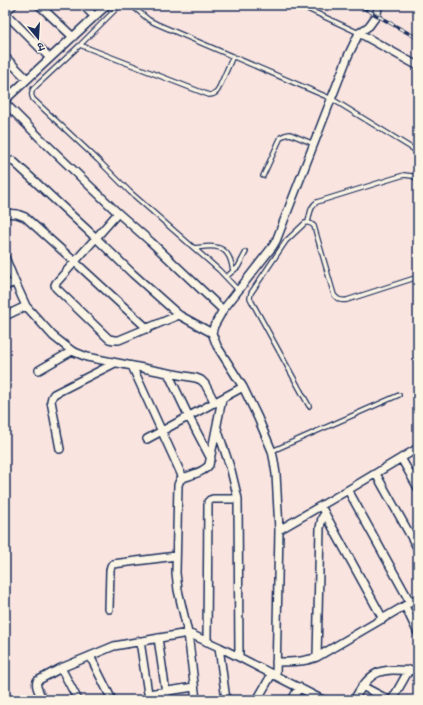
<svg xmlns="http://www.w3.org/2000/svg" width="423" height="705" viewBox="0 0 423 705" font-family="Dekko,'Playpen Sans Deva',sans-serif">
	<rect width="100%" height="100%" fill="#fae4df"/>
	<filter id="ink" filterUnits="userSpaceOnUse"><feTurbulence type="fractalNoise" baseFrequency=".025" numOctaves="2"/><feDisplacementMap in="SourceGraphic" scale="8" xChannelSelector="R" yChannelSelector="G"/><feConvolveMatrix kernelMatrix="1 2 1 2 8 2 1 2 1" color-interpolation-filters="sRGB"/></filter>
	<g filter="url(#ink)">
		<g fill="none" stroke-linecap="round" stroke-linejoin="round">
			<defs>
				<path id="lane" d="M 121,5 L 118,7 L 80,45 L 33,89 C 31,93 31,95 33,99 L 98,160 L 130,192 L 219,270 L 239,291
					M 131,5 L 149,20 L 157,24 L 332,99 L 418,152
					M 299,5 L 359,33
					M 80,45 L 209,95 C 213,95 216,94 218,90 L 233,56
					M 263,176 L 281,137 L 285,135 L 290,134 L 314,144
					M 308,222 C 310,215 310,206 317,202 L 404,175 L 412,176 L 418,179
					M 194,248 C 205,247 221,243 228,255 C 231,259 232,266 233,271
					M 226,277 L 238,267 L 246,252
					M 309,406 L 252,302 L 250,298 L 251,293 L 286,241 L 305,223 C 309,222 311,223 314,226 L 334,295 C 338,300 341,301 347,300 L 418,277
					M 272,451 L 399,395"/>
				<path id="street" d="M 39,5 L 73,37
					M 83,5 L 95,17
					M 5,12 L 13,5
					M 5,13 L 50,58
					M 359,33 L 418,66
					M 5,57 L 27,79
					M 5,100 L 107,5
					M 5,103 L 40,138 L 118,213 L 151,242 L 223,310
					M 13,161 L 96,238 L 133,274 L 179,315 L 212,333
					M 5,213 L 17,214 L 25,217 L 75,262 L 148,329
					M 118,213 L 56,283 L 55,285 L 56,288 L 109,339 L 114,340 L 119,340 L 179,315
					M 5,257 L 15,282 L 26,306 L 53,336 L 72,351 L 87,357 L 168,373 L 196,378 L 201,380 L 205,384 L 215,403
					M 5,286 L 15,282
					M 5,316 L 26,306
					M 132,366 L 183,478
					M 39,370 L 72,351
					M 168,373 L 189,417 L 211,459
					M 217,428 L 231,470 L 238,499 L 239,657
					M 147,439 L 243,387
					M 60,449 L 51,401 L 52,397 L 54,394 L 115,363
					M 401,458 L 418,488
					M 376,474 L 418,549
					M 348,490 L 410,602
					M 323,510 L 383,619
					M 279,530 L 348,490 L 418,448
					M 405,606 L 418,633
					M 109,609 L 110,570 L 111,566 L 113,564 L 176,556
					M 158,638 L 167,700
					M 140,641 L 149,700
					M 207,642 L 208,502 L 210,500 L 213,499 L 238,499
					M 219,647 L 226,700
					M 90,656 L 112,700
					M 317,657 L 320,528 L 322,518 L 325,513
					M 276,662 C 290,662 304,662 317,657 L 418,598
					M 61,668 L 78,700
					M 276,676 L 279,530 L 276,474 L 274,461 L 272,451 L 258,418 L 243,387 L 217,346 L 212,333 L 214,326 L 223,310 L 273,246 L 276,241 L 348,56 L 359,33 L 369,26 L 377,15 L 378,5
					M 362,686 L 389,700
					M 148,694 L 194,687
					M 5,696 L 6,700
					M 43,700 C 40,694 35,687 37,681 L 61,668 L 114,646 L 188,633 L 219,647 L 323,700
					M 196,700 L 188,633 L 178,590 L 176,573 L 178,485 L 180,480 L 183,478 C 191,475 204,472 209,465 L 222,399
					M 257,700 L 272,674
					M 292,700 L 299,687
					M 354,700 C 372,666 383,669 418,671
					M 392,700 L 409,670"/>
			</defs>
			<use href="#lane" stroke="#1b2f5e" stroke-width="6"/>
			<use href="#street" stroke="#1b2f5e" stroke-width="10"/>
			<use href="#lane" stroke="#fcf5e5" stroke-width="3.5"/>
			<use href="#street" stroke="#fcf5e5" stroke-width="7"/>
			<defs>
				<path id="rail" d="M 357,5 C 378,15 397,28 418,38"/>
			</defs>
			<use href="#rail" stroke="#1b2f5e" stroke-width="3.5"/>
			<use href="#rail" stroke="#fcf5e5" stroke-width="2" stroke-dasharray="6" stroke-linecap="butt"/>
		</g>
	</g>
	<rect width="423" height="705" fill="none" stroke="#fcf5e5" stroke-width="20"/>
	<rect x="10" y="10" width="403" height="685" fill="none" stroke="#1b2f5e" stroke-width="1.5" filter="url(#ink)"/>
	<g transform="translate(38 38) rotate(162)" stroke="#fcf5e5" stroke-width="3" paint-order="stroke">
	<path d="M0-3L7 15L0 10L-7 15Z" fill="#1b2f5e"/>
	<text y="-6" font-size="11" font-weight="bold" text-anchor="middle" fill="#1b2f5e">उ</text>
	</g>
</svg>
